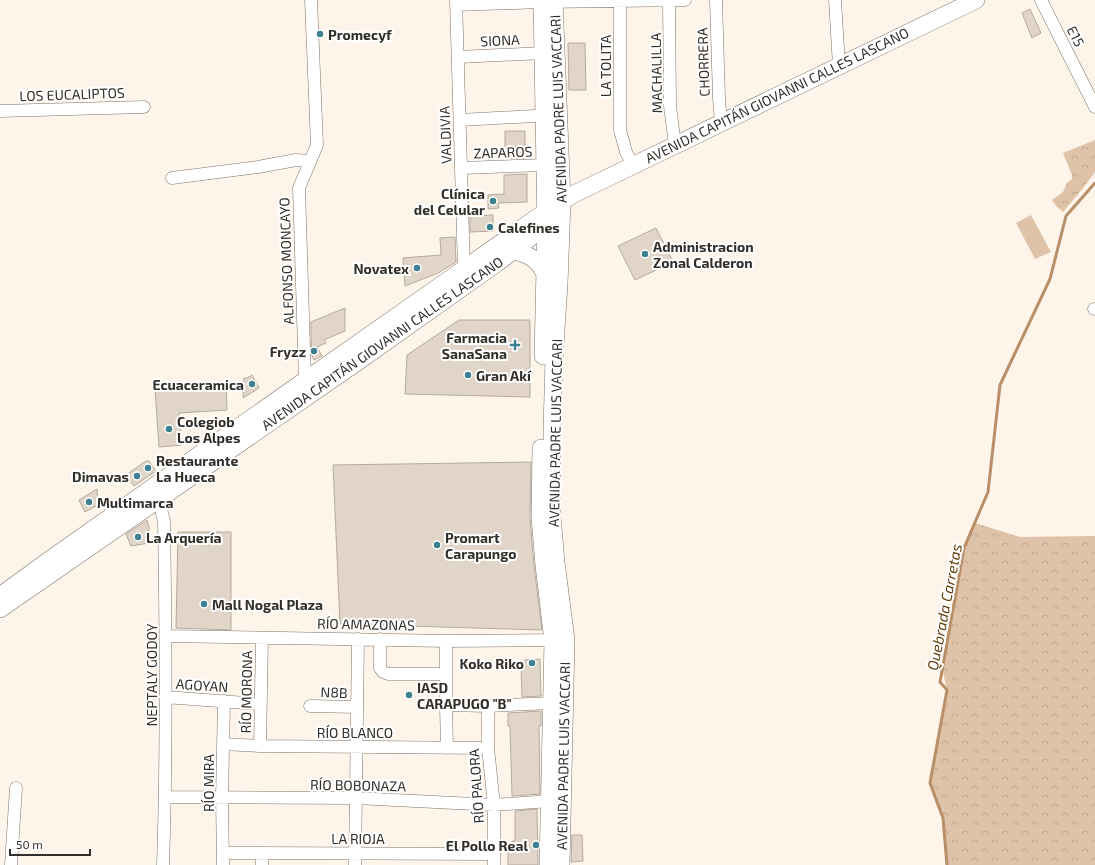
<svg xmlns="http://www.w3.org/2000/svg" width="1095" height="865" viewBox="0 0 1095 865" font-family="'Exo 2',sans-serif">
	<defs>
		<pattern id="park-crowns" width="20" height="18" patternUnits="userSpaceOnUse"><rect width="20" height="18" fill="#dfc3a8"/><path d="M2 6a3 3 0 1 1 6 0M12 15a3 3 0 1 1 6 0" fill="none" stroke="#c0a891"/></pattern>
	</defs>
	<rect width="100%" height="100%" fill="#fff4ea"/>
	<path fill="url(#park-crowns)" d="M 1095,140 L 1095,172 L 1084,187 L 1063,212 L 1056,206 L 1052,200 L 1063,192 L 1067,183 L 1072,179 L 1072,175 L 1063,153 Z
		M 975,523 L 1020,537 L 1095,536 L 1095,865 L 947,865 L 943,818 L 930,783 L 947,690 L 942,668 L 964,548 Z"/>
	<path fill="#dfc3a8" d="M 1031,215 L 1051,252 L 1035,259 L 1016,223 Z"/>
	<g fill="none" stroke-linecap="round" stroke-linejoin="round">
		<path stroke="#b88f68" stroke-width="3" d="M 947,865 L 943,818 L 930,783 L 947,690 L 940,682 L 964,548 L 988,492 L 1000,385 L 1050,279 L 1066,216 L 1095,183"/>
	</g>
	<path fill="#e1d4c8" stroke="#b6a99d" d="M 1030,9 L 1041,33 L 1032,38 L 1022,13 Z
		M 568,43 L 585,43 L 586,90 L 569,90 Z
		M 505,131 L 525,131 L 525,158 L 505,158 Z
		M 527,174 L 527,202 L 498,203 L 499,208 L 488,209 L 488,195 L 504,194 L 504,175 Z
		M 493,215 L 493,231 L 470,232 L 470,216 Z
		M 656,228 L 673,262 L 635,280 L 618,246 Z
		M 455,237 L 456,262 L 438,273 L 405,286 L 403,258 L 441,255 L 440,238 Z
		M 345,308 L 345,331 L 324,340 L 326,343 L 317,347 L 322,356 L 314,360 L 312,356 L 311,339 L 312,338 L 311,335 L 311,322 Z
		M 459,320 L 530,320 L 530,397 L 405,394 L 407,355 Z
		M 252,375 L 259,388 L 243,398 L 244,378 L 247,378 Z
		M 226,383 L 227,410 L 179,413 L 182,445 L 159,447 L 155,388 Z
		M 146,461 L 149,461 L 156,471 L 134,486 L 126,475 Z
		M 531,462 L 530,518 L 534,566 L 542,630 L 340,624 L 333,465 Z
		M 97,489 L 98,505 L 85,512 L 79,500 Z
		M 147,520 L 149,527 L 149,543 L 131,546 L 126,534 Z
		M 178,532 L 231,532 L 231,630 L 176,628 Z
		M 540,659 L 541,696 L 522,697 L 521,667 L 525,667 L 525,660 Z
		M 541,711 L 541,726 L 539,726 L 540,794 L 512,796 L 510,726 L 508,726 L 508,713 Z
		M 537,809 L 538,865 L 508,865 L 508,850 L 512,850 L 512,841 L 515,841 L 515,811 Z
		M 572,835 L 582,835 L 583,861 L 571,862 Z"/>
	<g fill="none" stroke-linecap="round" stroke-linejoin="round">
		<defs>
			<path id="street" d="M 456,0 L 464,269
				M 716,0 L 719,98 L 721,123
				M 835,0 L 839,66
				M 1041,0 L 1095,107
				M 620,1 L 620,130 L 626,152 L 633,165
				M 669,1 L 670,106 L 675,145
				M 456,5 L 542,2 L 685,0
				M 458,57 L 543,53
				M 0,111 L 144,107
				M 460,120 L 552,115
				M 461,168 L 546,165
				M 172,178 L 258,167 L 296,160 L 310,161
				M 1094,309 L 1095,309
				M 305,381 L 299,188 L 317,145 L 311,0
				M 155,494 L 161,509 L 164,521 C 166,636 167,750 163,865
				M 166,636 L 446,641 L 561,640
				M 380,639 L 380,668 L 383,672 L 388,674 L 446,674
				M 446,641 L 446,705 L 447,748
				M 165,697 L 260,704
				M 446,705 L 488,706 L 552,703
				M 310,706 L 357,707
				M 488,706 L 488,748 L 494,805 L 494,865
				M 223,744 L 260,746 L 488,748
				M 260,746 L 262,638
				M 165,797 L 356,798 L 494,805 L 550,801
				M 223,853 L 493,854
				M 11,865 L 16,788
				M 223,865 L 222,798 L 224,701
				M 262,865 L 262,853
				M 355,865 L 358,639"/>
			<path id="secondary" d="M 542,0 L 546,226 L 543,356
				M 554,0 L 562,201 L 559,284 L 554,360 L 552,429 L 552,517 L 556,562 L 566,640 L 561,865
				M 512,251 C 529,254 538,259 545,274
				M 541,448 L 540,517 L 544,565 L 553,641 L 548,865
				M 0,596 L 52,558 L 464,269 L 532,221 L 572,195 L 976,0
				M 0,609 L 360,360 L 497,263 L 552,221"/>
		</defs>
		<use href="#street" stroke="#7d7267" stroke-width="13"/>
		<use href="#secondary" stroke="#7d7267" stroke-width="18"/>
		<use href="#street" stroke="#fff" stroke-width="12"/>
		<use href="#secondary" stroke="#fff" stroke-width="17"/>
	</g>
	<g fill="#3d8090" stroke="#fff" stroke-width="1.5">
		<circle cx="320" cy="34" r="4"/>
		<circle cx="493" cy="201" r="4"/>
		<circle cx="490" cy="227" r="4"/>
		<circle cx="645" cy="254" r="4"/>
		<circle cx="417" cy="268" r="4"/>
		<path d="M513 339h4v4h4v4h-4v4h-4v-4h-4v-4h4z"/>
		<circle cx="314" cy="351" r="4"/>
		<circle cx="468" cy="375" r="4"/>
		<circle cx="252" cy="384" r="4"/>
		<circle cx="169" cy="429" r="4"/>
		<circle cx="148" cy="468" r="4"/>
		<circle cx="137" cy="476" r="4"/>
		<circle cx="89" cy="502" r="4"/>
		<circle cx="138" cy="537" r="4"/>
		<circle cx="437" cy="545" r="4"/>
		<circle cx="204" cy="604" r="4"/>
		<circle cx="532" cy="663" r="4"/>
		<circle cx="409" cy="695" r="4"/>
		<circle cx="536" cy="845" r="4"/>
	</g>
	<g text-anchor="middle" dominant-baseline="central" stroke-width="4" stroke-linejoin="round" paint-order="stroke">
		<g font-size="14" font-weight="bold" fill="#322e29" stroke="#fff" text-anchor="start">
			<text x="328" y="34">Promecyf</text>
			<text x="485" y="193" text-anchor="end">Clínica<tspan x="485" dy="16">del Celular</tspan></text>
			<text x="498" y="227">Calefines</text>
			<text x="653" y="246">Administracion<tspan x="653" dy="16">Zonal Calderon</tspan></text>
			<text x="409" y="268" text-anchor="end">Novatex</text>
			<text x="507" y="337" text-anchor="end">Farmacia<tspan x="507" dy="16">SanaSana</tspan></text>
			<text x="306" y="351" text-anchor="end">Fryzz</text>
			<text x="476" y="375">Gran Akí</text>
			<text x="244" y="384" text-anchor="end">Ecuaceramica</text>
			<text x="177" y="421">Colegiob<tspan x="177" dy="16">Los Alpes</tspan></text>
			<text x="156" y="460">Restaurante<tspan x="156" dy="16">La Hueca</tspan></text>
			<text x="129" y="476" text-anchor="end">Dimavas</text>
			<text x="97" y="502">Multimarca</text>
			<text x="146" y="537">La Arquería</text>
			<text x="445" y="537">Promart<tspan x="445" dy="16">Carapungo</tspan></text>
			<text x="212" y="604">Mall Nogal Plaza</text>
			<text x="524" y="663" text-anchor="end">Koko Riko</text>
			<text x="417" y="687">IASD<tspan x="417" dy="16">CARAPUGO "B"</tspan></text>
			<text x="528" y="845" text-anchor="end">El Pollo Real</text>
		</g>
		<g font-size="14" fill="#322e29" stroke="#fff">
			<text transform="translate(1076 36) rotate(63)">E15</text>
			<text transform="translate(500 40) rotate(-3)">SIONA</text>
			<text transform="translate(703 62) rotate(-92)">CHORRERA</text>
			<text transform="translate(605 66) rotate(-90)">LA TOLITA</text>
			<text transform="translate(656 73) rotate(-91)">MACHALILLA</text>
			<text transform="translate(72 94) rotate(-2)">LOS EUCALIPTOS</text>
			<text transform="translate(777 95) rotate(-26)">AVENIDA CAPITÁN GIOVANNI CALLES LASCANO</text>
			<text transform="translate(558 109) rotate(-92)">AVENIDA PADRE LUIS VACCARI</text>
			<text transform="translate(445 135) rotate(-92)">VALDIVIA</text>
			<text transform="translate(503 152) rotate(-2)">ZAPAROS</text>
			<text transform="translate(286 261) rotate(-92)">ALFONSO MONCAYO</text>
			<text transform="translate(382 343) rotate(-35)">AVENIDA CAPITÁN GIOVANNI CALLES LASCANO</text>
			<text transform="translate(555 433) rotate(-89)">AVENIDA PADRE LUIS VACCARI</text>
			<text transform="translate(366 624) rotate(1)">RÍO AMAZONAS</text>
			<text transform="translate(151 675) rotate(-90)">NEPTALY GODOY</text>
			<text transform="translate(202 685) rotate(4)">AGOYAN</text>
			<text transform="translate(246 692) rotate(-89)">RÍO MORONA</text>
			<text transform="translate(334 692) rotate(2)">N8B</text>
			<text x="355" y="732">RÍO BLANCO</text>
			<text transform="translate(563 756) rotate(-89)">AVENIDA PADRE LUIS VACCARI</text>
			<text transform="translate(208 783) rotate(-90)">RÍO MIRA</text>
			<text transform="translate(358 785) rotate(1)">RÍO BOBONAZA</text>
			<text transform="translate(476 786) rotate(-94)">RÍO PALORA</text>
			<text x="358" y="838">LA RIOJA</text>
		</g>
		<g font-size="15" font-style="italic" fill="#663e0c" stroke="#fff">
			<text transform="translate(944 607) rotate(-79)">Quebrada Carretas</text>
		</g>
	</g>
	<path d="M10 849v6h80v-6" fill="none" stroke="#322e29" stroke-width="2"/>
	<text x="16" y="849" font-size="12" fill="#322e29" stroke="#ffffff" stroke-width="3" paint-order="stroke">50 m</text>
</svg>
